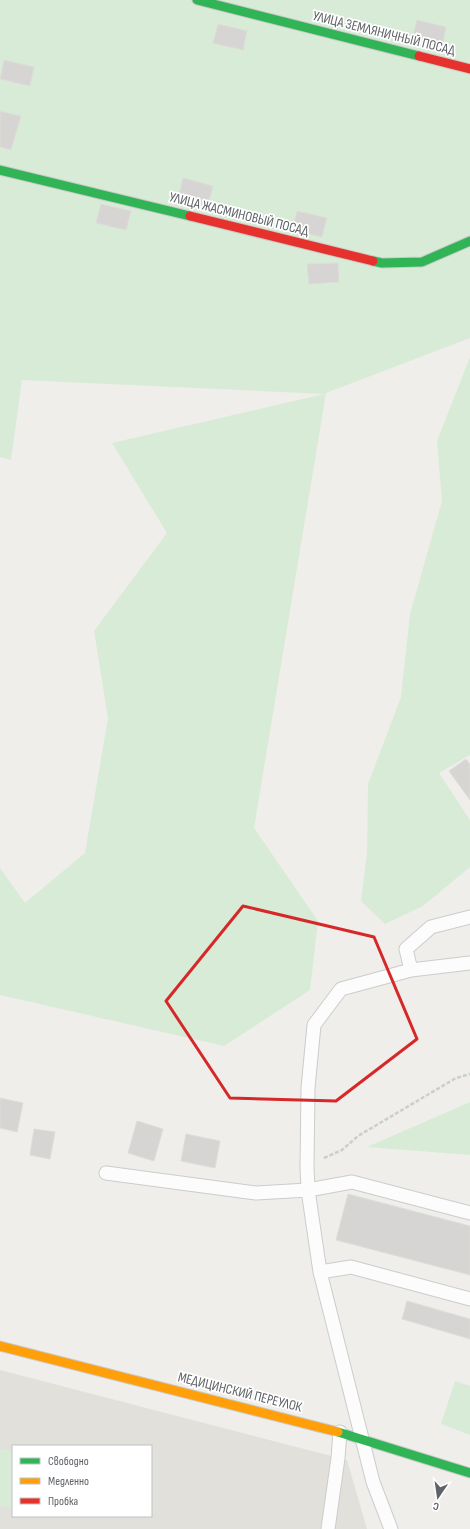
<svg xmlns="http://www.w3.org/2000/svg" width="470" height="1529" viewBox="0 0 470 1529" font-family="'Sofia Sans Condensed',sans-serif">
	<rect width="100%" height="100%" fill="#efeeea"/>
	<path fill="#e2e0da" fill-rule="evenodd" d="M 0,1370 L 347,1460 L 367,1529 L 0,1529 ZM 13,1446 L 151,1446 L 151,1516 L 13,1516 Z"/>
	<path fill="#d8ebd6" d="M 0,0 L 470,0 L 470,338 L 326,393 L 254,828 L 318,921 L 310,990 L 224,1046 L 0,995 L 0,868 L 25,903 L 85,853 L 108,718 L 94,631 L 167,533 L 112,443 L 324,394 L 22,380 L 11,460 L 0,457 Z
		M 470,357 L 470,755 L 439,773 L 470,820 L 470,867 L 423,906 L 385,924 L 361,901 L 367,853 L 368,784 L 401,697 L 410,614 L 442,501 L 437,441 Z
		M 470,1102 L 470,1155 L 367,1147 Z
		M 455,1381 L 470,1386 L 470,1435 L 441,1424 Z
		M 0,1449 L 13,1450 L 13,1507 L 0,1506 Z"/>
	<path fill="#d6d5d3" stroke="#deddd9" d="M 417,20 L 446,27 L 442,46 L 412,39 Z
		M 218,24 L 247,31 L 243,50 L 213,43 Z
		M 4,60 L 34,67 L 30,86 L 0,79 Z
		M 0,111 L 21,116 L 11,150 L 0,147 Z
		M 183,178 L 213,186 L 208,205 L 178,198 Z
		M 101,204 L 131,211 L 126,230 L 96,223 Z
		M 297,211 L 327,218 L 322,237 L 292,230 Z
		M 338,263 L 339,282 L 309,284 L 307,264 Z
		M 466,759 L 470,764 L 470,800 L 449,771 Z
		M 0,1098 L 23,1103 L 17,1132 L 0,1128 Z
		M 137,1121 L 163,1129 L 154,1161 L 128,1153 Z
		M 34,1129 L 55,1132 L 50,1159 L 30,1155 Z
		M 186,1134 L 220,1141 L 215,1168 L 181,1161 Z
		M 348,1194 L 470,1226 L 470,1275 L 336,1240 Z
		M 407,1301 L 470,1319 L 470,1339 L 402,1319 Z"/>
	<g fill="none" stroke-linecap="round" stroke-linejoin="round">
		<defs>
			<path id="lane" d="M 411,970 L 406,949 L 431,927 L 470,917
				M 106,1173 L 256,1193 L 308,1190 L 352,1182 L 470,1213
				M 320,1272 L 351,1267 L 470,1299
				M 328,1529 L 338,1458 L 340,1432
				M 391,1529 L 373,1482 L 320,1272 L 308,1190 L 307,1167 L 308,1088 L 314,1025 L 341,989 L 411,970 L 470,963"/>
			<path id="fast" d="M 197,0 L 419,56
				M 0,170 L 190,216
				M 373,261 L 382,263 L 422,262 L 470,241
				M 338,1432 L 470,1473"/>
			<path id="slow" d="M 0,1346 L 338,1432"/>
			<path id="jam" d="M 419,56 L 470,69
				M 190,216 L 373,261"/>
		</defs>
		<use href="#lane" stroke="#cbcccc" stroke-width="15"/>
		<use href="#fast" stroke="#cacacb" stroke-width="11"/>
		<use href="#slow" stroke="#cacacb" stroke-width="11"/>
		<use href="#jam" stroke="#cacacb" stroke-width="11"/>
		<path stroke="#cacfcc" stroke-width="2.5" stroke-dasharray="4 2" stroke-linecap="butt" d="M 324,1158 L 342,1150 L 358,1136 L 456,1078 L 470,1074"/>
		<use href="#lane" stroke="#fdfcfc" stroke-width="13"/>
		<use href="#fast" stroke="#30b455" stroke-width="9"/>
		<use href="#slow" stroke="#ff9f0a" stroke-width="9"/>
		<use href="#jam" stroke="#e5322d" stroke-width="9"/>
	</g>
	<path fill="none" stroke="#d62828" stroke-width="3" stroke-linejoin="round" d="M 243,906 L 374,937 L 417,1039 L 336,1101 L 230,1098 L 166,1001 Z"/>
	<g text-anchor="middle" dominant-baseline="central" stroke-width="3.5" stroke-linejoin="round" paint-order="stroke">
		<g font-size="14" fill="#5f6368" stroke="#fff">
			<text transform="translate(384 33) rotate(14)">УЛИЦА ЗЕМЛЯНИЧНЫЙ ПОСАД</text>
			<text transform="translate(239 214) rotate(14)">УЛИЦА ЖАСМИНОВЫЙ ПОСАД</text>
			<text transform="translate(240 1392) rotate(14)">МЕДИЦИНСКИЙ ПЕРЕУЛОК</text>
		</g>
	</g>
	<rect x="12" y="1445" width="140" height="72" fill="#ffffff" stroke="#bfc1c3"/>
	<rect x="20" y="1458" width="20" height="6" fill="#30b455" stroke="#bfc1c3"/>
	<text x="48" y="1465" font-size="12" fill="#5f6368">Свободно</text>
	<rect x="20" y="1478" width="20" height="6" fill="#ff9f0a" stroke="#bfc1c3"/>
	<text x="48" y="1485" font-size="12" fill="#5f6368">Медленно</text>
	<rect x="20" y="1498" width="20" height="6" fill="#e5322d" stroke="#bfc1c3"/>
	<text x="48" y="1505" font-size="12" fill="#5f6368">Пробка</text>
	<g transform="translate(438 1497) rotate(193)" stroke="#ffffff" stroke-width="3" paint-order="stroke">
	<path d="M0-3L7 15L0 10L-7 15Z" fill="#5f6368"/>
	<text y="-6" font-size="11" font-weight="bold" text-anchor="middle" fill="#5f6368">С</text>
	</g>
</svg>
